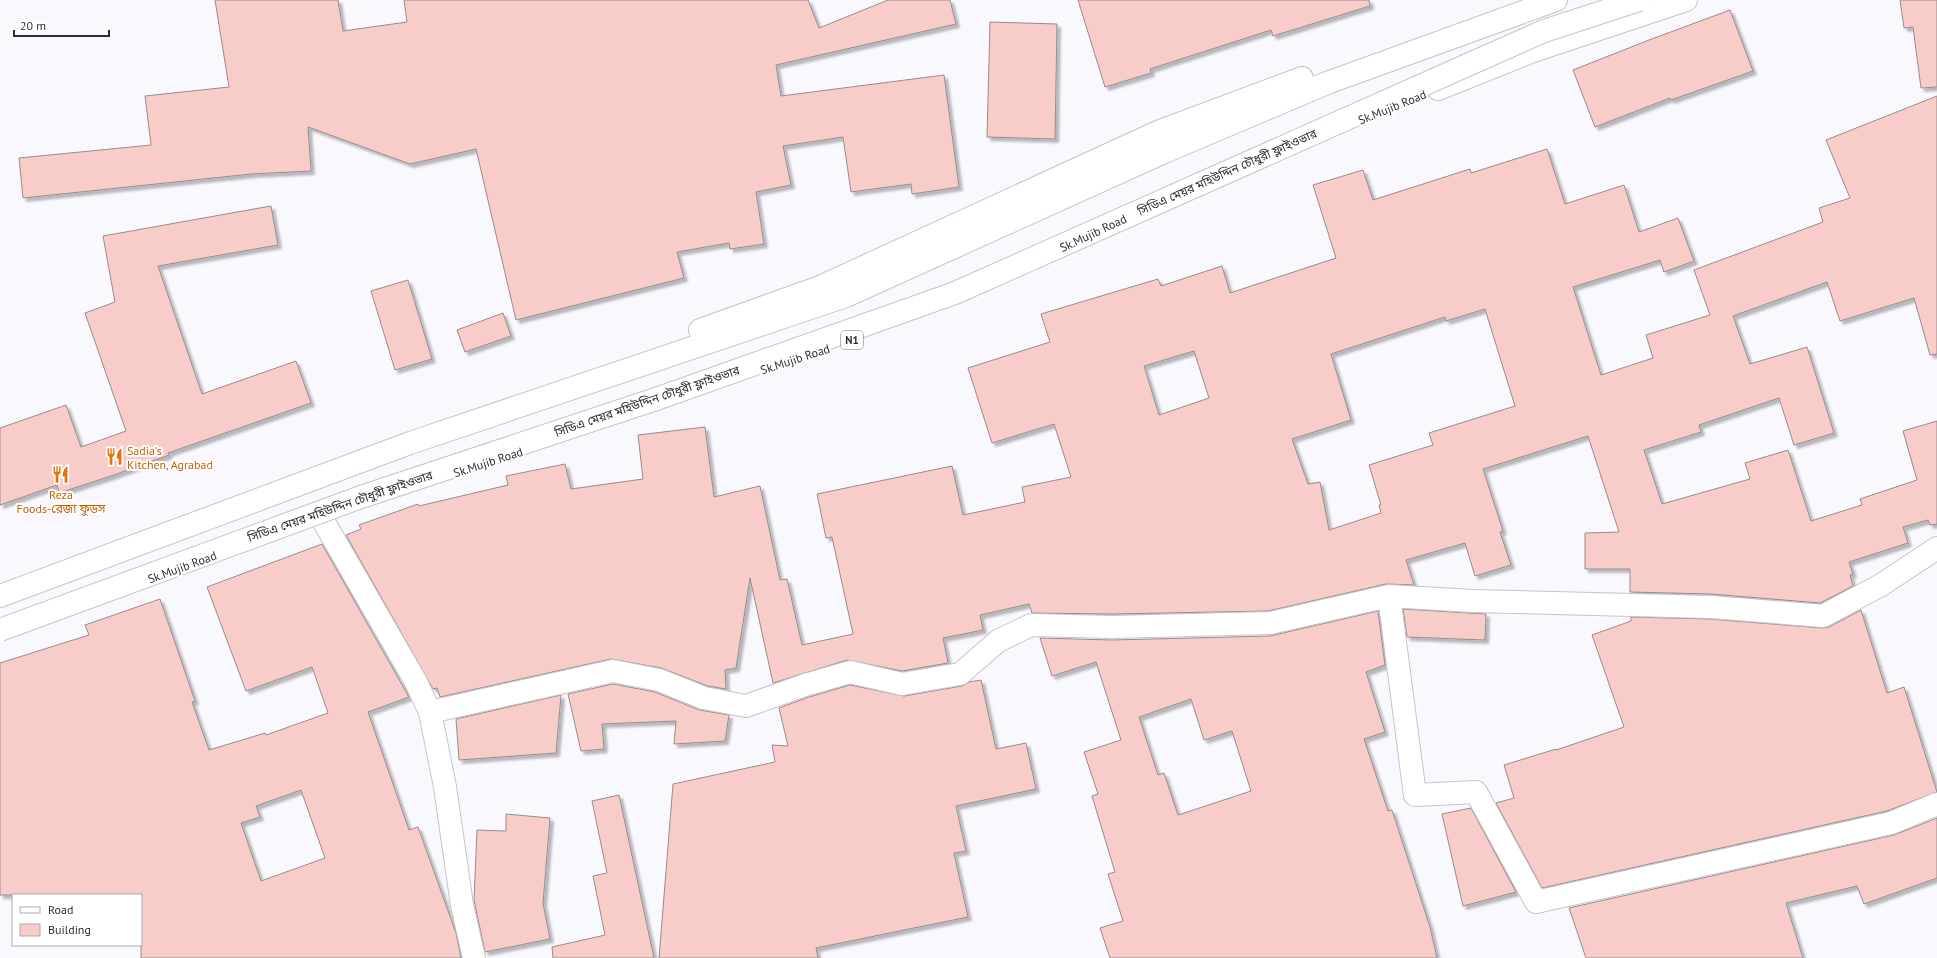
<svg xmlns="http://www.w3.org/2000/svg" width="1937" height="958" viewBox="0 0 1937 958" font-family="'PT Sans','Noto Sans Bengali',sans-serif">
	<defs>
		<filter id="shadow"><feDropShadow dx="3.5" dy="3.5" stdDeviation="1" flood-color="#0004"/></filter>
	</defs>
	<rect width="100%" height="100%" fill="#faf8ff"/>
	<path fill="#f8ccc9" stroke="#968c8c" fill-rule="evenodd" filter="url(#shadow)" d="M 215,0 L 338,0 L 343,31 L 407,22 L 404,0 L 808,0 L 819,28 L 888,0 L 950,0 L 956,24 L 776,65 L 781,96 L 944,75 L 959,187 L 912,194 L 911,184 L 851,192 L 843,137 L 783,146 L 791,185 L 756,192 L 764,244 L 730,249 L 729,243 L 677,252 L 684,278 L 516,320 L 476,149 L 410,164 L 308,127 L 311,171 L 251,174 L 23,198 L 19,158 L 151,145 L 145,96 L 229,87 Z
		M 1078,0 L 1369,0 L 1370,6 L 1273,36 L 1271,30 L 1150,69 L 1151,73 L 1105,87 Z
		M 1900,0 L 1937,0 L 1937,87 L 1921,88 L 1913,27 L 1904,28 Z
		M 1730,10 L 1753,71 L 1671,100 L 1670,98 L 1595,127 L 1573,70 L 1649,40 Z
		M 990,22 L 1057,24 L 1055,139 L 987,137 Z
		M 1937,96 L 1937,354 L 1930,355 L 1914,298 L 1840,321 L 1827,282 L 1733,316 L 1750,364 L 1807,347 L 1834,433 L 1794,445 L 1779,398 L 1699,425 L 1701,432 L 1644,450 L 1662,504 L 1750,479 L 1745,463 L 1788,450 L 1811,521 L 1862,505 L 1860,499 L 1917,480 L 1903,431 L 1937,421 L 1937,524 L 1930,525 L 1928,520 L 1903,527 L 1908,543 L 1849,562 L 1853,574 L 1850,575 L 1853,586 L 1820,603 L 1711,594 L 1630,592 L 1630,569 L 1585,569 L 1585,533 L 1619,532 L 1588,436 L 1483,469 L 1503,531 L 1500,532 L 1511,565 L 1475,576 L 1465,543 L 1406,560 L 1414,585 L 1386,584 L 1268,611 L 1112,614 L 1032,613 L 1029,604 L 980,615 L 983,630 L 943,638 L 948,663 L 902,671 L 847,660 L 773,683 L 750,578 L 736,668 L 725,670 L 726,689 L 708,686 L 661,668 L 611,659 L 440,697 L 437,688 L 433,689 L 346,535 L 361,529 L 359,525 L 418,504 L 419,506 L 508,485 L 506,476 L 565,464 L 571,489 L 643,479 L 638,435 L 705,427 L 714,497 L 760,486 L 780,580 L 787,579 L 802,645 L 853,634 L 832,537 L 826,538 L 817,494 L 952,466 L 963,515 L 1025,502 L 1022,487 L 1071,477 L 1054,424 L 992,443 L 968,368 L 1050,342 L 1041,314 L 1158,279 L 1161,286 L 1222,266 L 1230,293 L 1336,258 L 1313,185 L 1363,170 L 1373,200 L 1470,169 L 1471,173 L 1547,149 L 1565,204 L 1624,185 L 1639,232 L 1678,218 L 1694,261 L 1664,272 L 1660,260 L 1573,287 L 1601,375 L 1653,358 L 1646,335 L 1710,315 L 1694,270 L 1823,222 L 1819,208 L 1850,198 L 1826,140 ZM 1485,309 L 1515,406 L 1429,433 L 1433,445 L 1369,465 L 1381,505 L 1379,505 L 1381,513 L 1329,530 L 1320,482 L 1308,484 L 1292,439 L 1351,420 L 1331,354 L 1445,317 L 1446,321 ZM 1194,351 L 1209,398 L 1159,415 L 1144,366 Z
		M 271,206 L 278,245 L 158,266 L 202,394 L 296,361 L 311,403 L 168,453 L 169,455 L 114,475 L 59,493 L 57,485 L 0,505 L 0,428 L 66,405 L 81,447 L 126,431 L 85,313 L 115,302 L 103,236 Z
		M 408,280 L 432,359 L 395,370 L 371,291 Z
		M 503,313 L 511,336 L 465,352 L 457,330 Z
		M 322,544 L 409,697 L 368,712 L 409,830 L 418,827 L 456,933 L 461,958 L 141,958 L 141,895 L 0,895 L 0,663 L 89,635 L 85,625 L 160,599 L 195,701 L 192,702 L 209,750 L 265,733 L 266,735 L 328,713 L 312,667 L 246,691 L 207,587 ZM 301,790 L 325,858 L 261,881 L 241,823 L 260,817 L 256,806 Z
		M 1403,609 L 1486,614 L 1485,640 L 1407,637 Z
		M 1861,610 L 1887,693 L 1904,687 L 1937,792 L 1887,811 L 1542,888 L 1496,803 L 1514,798 L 1504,765 L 1556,749 L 1556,750 L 1624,727 L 1592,635 L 1631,621 L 1631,617 L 1710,619 L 1822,628 L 1829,627 Z
		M 1378,611 L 1385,665 L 1366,672 L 1385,732 L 1364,739 L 1388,811 L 1392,810 L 1430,927 L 1437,958 L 1110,958 L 1100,928 L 1123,921 L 1108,874 L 1115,872 L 1092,796 L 1098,794 L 1084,752 L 1121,740 L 1096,662 L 1052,676 L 1040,638 L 1112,640 L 1270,636 ZM 1191,699 L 1204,740 L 1232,731 L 1251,791 L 1178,815 L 1164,773 L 1158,775 L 1139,717 Z
		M 981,680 L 996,749 L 1026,743 L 1036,789 L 956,806 L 966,851 L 954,853 L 968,917 L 816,948 L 818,958 L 659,958 L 673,784 L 775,762 L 772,745 L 788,746 L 779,708 L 809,697 L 850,685 L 904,696 L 962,686 L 969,682 Z
		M 613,684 L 655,692 L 699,710 L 729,715 L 725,741 L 674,744 L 676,721 L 602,724 L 604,749 L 581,751 L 568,694 Z
		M 561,695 L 556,753 L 459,760 L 456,719 Z
		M 619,795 L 654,958 L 553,958 L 552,947 L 605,935 L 593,876 L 607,873 L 592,801 Z
		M 1471,808 L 1516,892 L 1463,906 L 1442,814 Z
		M 506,814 L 550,818 L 543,903 L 550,939 L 485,952 L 474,900 L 477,830 L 506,831 Z
		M 1937,818 L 1937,878 L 1864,904 L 1857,886 L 1786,903 L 1803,958 L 1586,958 L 1569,908 L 1894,835 Z"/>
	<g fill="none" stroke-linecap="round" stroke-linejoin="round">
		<defs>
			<path id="minor" d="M 321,517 L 416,682 L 430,712 L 445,787 L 462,905 L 474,958
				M 1389,596 L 1472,601 L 1711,607 L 1823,616 L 1881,585 L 1937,548
				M 430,712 L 613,671 L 659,680 L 704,698 L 746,706 L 805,685 L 850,672 L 902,684 L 960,674 L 998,641 L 1031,625 L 1112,627 L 1270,623 L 1389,596 L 1415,795 L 1476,792 L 1536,902 L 1891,823 L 1937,804"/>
			<path id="highway" d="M 1438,89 L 1533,51 L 1686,0
				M 700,330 L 820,287 L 1160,131 L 1302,78
				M 0,596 L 410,443 L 846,296 L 1162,153 L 1327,83 L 1556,0"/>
		</defs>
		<use href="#minor" stroke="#c6c3cb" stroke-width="24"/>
		<use href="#highway" stroke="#c6c3cb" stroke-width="24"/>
		<use href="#minor" stroke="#fff" stroke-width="22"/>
		<use href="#highway" stroke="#fff" stroke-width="22"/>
		<defs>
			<path id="highway-bridge" d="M 0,630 L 361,497 L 659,398 L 955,293 L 1544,31 L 1639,0"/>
		</defs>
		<use href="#highway-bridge" stroke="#c6c3cb" stroke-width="24" stroke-linecap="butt"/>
		<use href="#highway-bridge" stroke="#fff" stroke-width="22"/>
	</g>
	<defs>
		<symbol id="restaurant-bare" viewBox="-9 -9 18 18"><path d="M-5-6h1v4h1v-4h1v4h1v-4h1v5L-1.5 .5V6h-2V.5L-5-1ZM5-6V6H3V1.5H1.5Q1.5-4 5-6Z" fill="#e8710a" stroke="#fff" stroke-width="2.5" paint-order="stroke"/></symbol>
	</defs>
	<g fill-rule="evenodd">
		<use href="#restaurant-bare" x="102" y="444" width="25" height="25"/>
		<use href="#restaurant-bare" x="48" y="462" width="25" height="25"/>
	</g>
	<g text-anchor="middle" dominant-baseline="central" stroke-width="4" stroke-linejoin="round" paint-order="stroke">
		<rect fill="#fff" stroke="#6c6b6d" stroke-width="1" x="841" y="331" width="22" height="18" rx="3"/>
		<g font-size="11" font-weight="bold" fill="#2d2c2f">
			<text x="852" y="340">N1</text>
		</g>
		<g font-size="12" fill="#2d2c2f" stroke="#fff">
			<text transform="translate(1392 107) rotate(-22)">Sk.Mujib Road</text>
			<text transform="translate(1227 172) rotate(-24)">সিডিএ মেয়র মহিউদ্দিন চৌধুরী ফ্লাইওভার</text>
			<text transform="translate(1093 233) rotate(-25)">Sk.Mujib Road</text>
			<text transform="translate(795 359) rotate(-18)">Sk.Mujib Road</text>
			<text transform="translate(647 401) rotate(-19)">সিডিএ মেয়র মহিউদ্দিন চৌধুরী ফ্লাইওভার</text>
			<text transform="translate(488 462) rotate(-18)">Sk.Mujib Road</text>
			<text transform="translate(340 506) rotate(-19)">সিডিএ মেয়র মহিউদ্দিন চৌধুরী ফ্লাইওভার</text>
			<text transform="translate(182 567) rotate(-20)">Sk.Mujib Road</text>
		</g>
		<g font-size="12" fill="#c56008" stroke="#fff" text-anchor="start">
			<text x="127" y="450">Sadia's<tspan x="127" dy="14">Kitchen, Agrabad</tspan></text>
			<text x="61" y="494" text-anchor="middle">Reza<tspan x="61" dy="14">Foods-রেজা ফুডস</tspan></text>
		</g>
	</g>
	<rect x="12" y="894" width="130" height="52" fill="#ffffff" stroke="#ababac"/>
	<rect x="20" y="907" width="20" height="6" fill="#ffffff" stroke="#ababac"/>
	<text x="48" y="914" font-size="12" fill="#2d2c2f">Road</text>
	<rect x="20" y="924" width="20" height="12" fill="#f8ccc9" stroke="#ababac"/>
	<text x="48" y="934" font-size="12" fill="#2d2c2f">Building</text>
	<path d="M14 30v6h95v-6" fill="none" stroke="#2d2c2f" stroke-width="2"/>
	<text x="20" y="30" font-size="12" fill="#2d2c2f" stroke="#ffffff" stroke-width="3" paint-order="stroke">20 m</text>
</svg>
